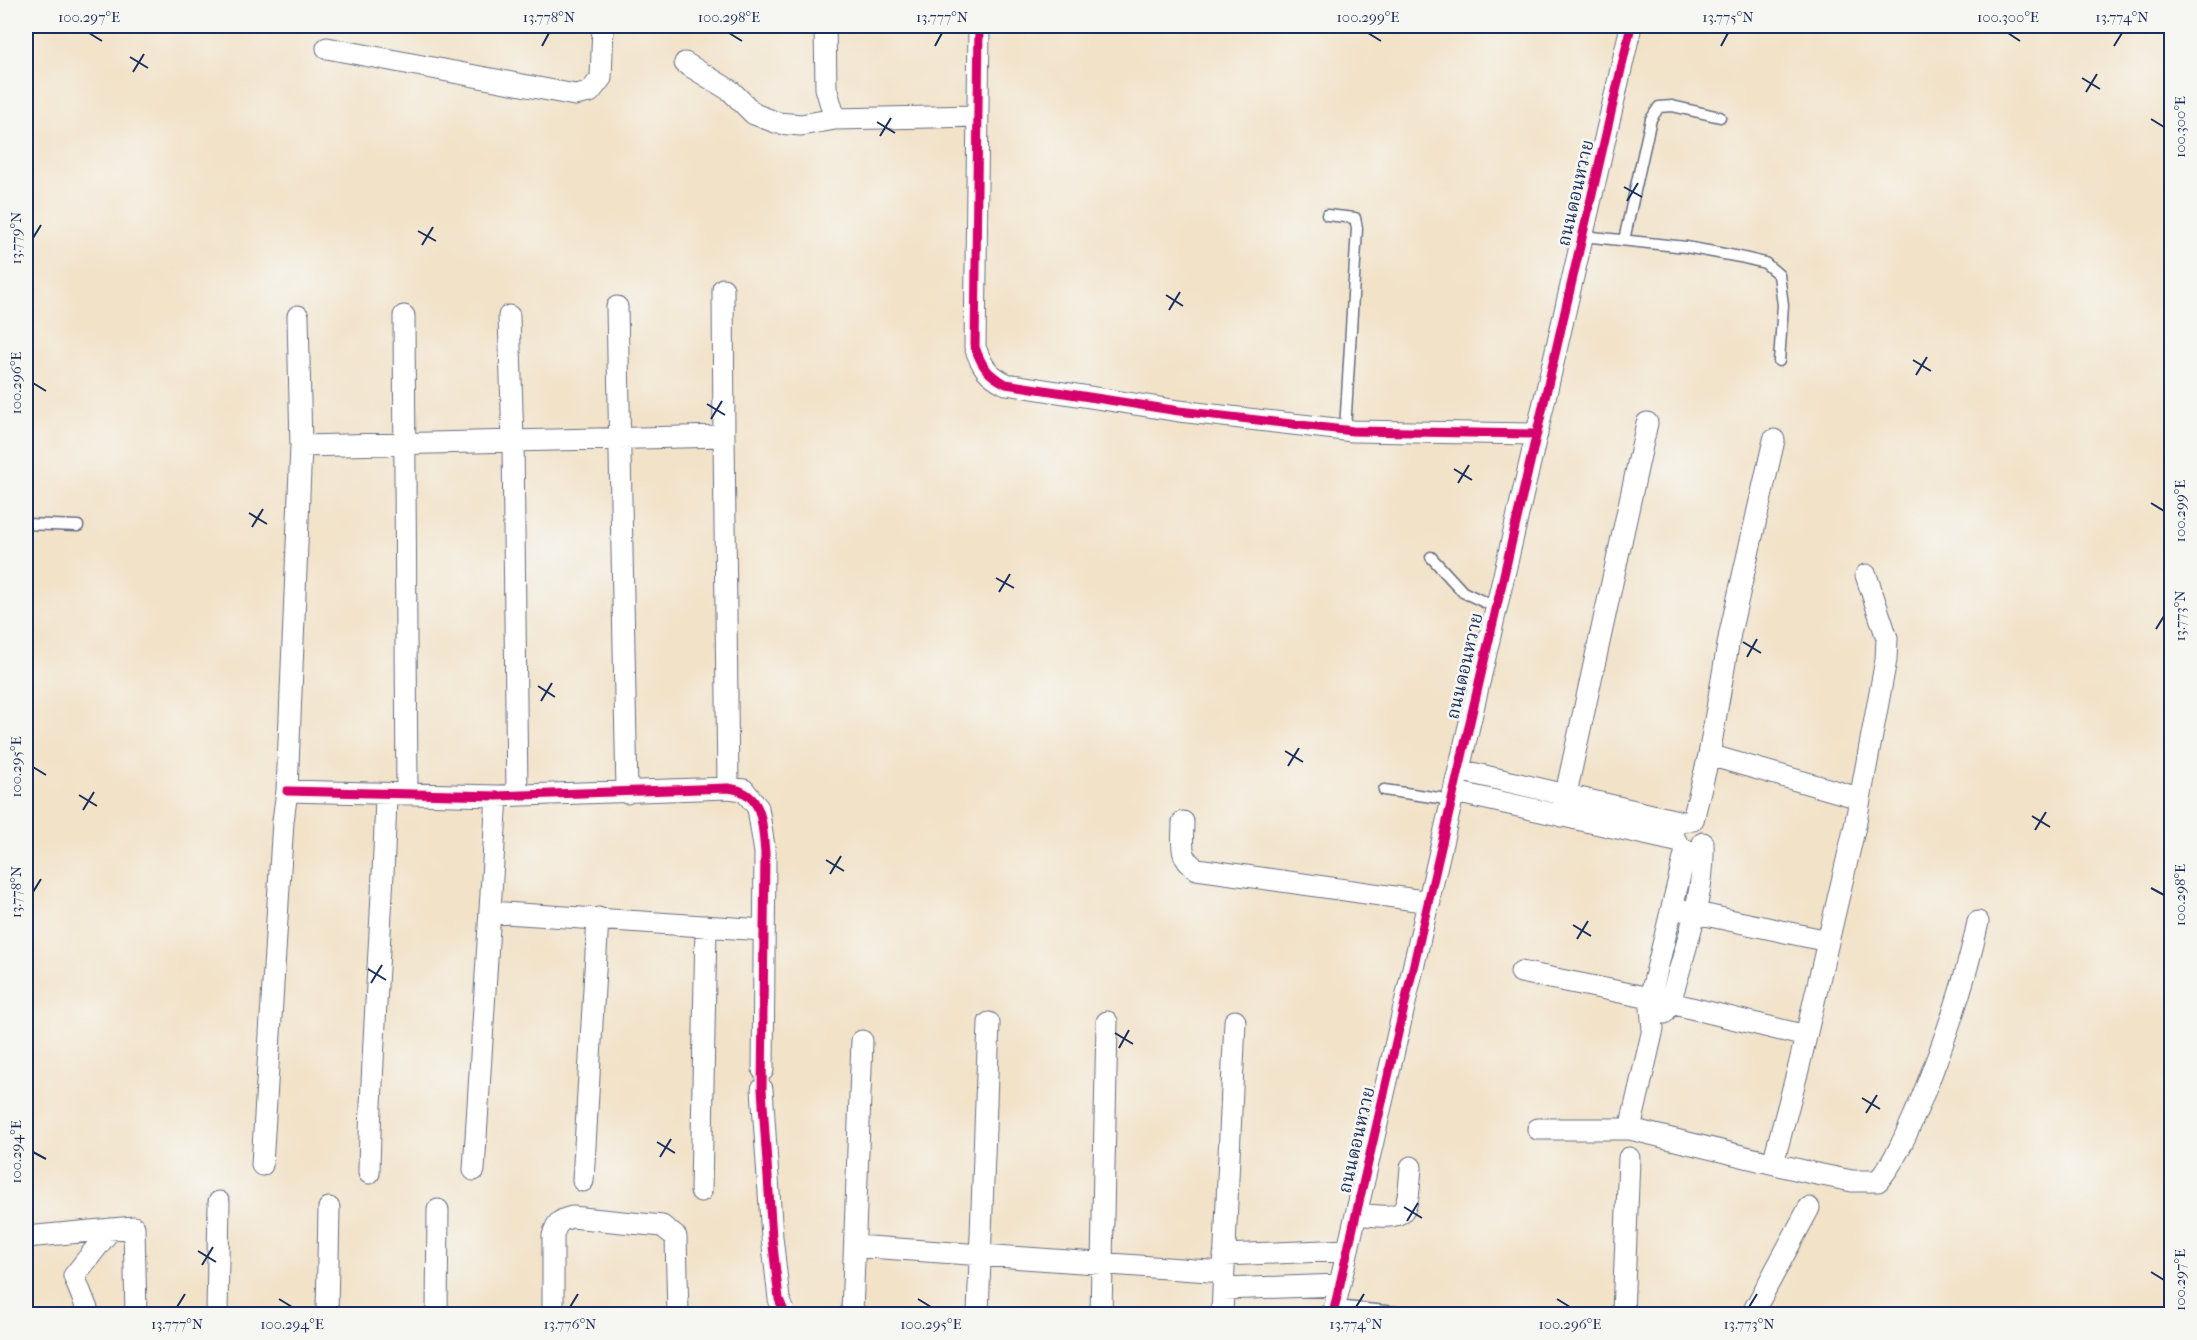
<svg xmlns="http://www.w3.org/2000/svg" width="2197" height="1340" viewBox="0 0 2197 1340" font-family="'IM FELL French Canon','Noto Serif Thai',serif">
	<rect width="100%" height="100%" fill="#f6f6f2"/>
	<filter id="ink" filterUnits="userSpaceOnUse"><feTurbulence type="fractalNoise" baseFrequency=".0167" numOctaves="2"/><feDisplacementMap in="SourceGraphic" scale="12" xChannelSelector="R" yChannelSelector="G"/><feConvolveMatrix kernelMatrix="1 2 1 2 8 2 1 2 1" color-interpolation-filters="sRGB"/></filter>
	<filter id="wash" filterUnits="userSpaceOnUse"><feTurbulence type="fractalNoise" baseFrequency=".008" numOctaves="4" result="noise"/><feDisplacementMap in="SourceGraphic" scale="24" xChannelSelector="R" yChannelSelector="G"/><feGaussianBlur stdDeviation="1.35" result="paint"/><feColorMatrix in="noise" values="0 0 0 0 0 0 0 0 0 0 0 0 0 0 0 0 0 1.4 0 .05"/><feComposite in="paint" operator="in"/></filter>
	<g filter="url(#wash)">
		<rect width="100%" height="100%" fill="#f2e2c8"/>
	</g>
	<g filter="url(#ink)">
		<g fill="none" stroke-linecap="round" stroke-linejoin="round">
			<defs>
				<path id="lane" d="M 1327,215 L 1355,218 L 1357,228 L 1345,430
					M 1583,236 L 1686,247 L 1740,257 L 1765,263 L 1779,275 L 1783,305 L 1779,361
					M 1624,240 L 1651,119 L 1659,107 L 1672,106 L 1720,117
					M 26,524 L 78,526
					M 1431,557 L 1463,592 L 1495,607
					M 1384,790 L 1453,800
					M 1335,1306 L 1416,1314"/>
				<path id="street" d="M 825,26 L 826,88 L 835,119 L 978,116
					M 979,26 L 975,347 C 982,367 988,375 1006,384 L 1179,411 L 1353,431 L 1537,434
					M 327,48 L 575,95 L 590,92 L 601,78 L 603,26
					M 685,63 L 731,91 L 754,114 L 778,123 L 801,125 L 835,119
					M 617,307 L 627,793
					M 404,316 L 407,794
					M 509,316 L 513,441 L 517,795
					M 724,436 L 728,788
					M 301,446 L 724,436 L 723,289
					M 1709,755 L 1859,798
					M 1459,770 L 1682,822
					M 287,791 L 497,796 L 728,788 L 744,790 L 758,808 L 765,853 L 763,1070
					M 1455,792 L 1676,841
					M 1561,816 L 1647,423
					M 1693,820 L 1709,755 L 1730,633 L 1774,440
					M 1183,822 C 1183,842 1178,858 1197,869 L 1430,902
					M 1682,910 L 1828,941
					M 490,912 L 764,930
					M 1521,972 L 1650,998 L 1806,1036
					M 1664,1013 L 1670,1003 C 1684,951 1705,896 1703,843
					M 762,1089 L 772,1237 L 779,1299 L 785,1314
					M 1538,1129 L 1630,1129 L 1812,1173 L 1852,1181 L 1878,1181 C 1897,1159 1907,1132 1919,1105 C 1943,1046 1965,985 1978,922
					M 1630,1129 L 1653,1029 L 1650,998 L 1686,850
					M 1773,1163 L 1799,1066 L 1855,826 L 1886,660 L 1887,638 L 1866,575
					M 262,1165 L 283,821 L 287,791 L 301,446 L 298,316
					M 474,1170 L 497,796
					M 369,1173 C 371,1046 383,920 386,794
					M 583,1181 L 598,918
					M 701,1191 L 706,926
					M 1357,1214 C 1408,1220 1407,1218 1411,1167
					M 26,1237 L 134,1227 L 136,1314
					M 855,1246 L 1223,1272
					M 1224,1255 L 1348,1250
					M 1223,1289 L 1340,1285
					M 89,1314 L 74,1276 L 111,1229
					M 217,1314 L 219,1202
					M 327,1314 L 329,1208
					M 437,1314 L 438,1210
					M 553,1314 L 553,1236 C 556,1224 559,1220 572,1217 L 662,1226 L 676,1237 L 678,1314
					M 852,1314 L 862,1041
					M 978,1314 L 989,1023
					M 1101,1314 L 1107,1022
					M 1222,1314 L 1235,1021
					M 1333,1314 L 1631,26
					M 1623,1314 L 1629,1158
					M 1752,1314 L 1809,1208"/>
			</defs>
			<use href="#lane" stroke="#666e83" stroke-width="13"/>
			<use href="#street" stroke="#666e83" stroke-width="23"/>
			<use href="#lane" stroke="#fff" stroke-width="10"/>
			<use href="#street" stroke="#fff" stroke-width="21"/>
			<defs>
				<path id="cycleway" d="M 979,26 L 975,347 C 982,367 988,375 1006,384 L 1179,411 L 1353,431 L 1537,434
					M 287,791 L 497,796 L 728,788 C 764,792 762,823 765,853 L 762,1089 L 772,1237 L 779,1299 L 785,1314
					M 1333,1314 L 1631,26"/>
			</defs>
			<use href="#cycleway" stroke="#f6f6f2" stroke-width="13"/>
			<use href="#cycleway" stroke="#d6006c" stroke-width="9"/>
		</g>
	</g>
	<path fill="none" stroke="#1b2f5e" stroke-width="2" d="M 89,33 L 102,41M 729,33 L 742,41M 1368,33 L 1381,41M 2008,33 L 2020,41M 542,46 L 549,33M 935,46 L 942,33M 1721,46 L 1728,33M 2114,46 L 2122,33M 130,57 L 148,68M 133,72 L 144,54M 2082,78 L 2100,89M 2086,92 L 2097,74M 2151,119 L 2164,127M 877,122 L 895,133M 880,136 L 891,118M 1624,187 L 1642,197M 1627,201 L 1638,183M 418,231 L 436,241M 33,238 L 41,225M 422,245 L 433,227M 1166,295 L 1183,306M 1169,310 L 1180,292M 1913,360 L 1931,371M 1916,375 L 1927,357M 33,383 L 46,391M 707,404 L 725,415M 711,419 L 722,401M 1454,469 L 1472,480M 1458,483 L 1469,465M 2151,503 L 2164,511M 249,513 L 267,524M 252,527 L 263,509M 996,578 L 1014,588M 999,592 L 1010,574M 2156,629 L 2164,616M 1743,642 L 1761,653M 1747,657 L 1757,639M 538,686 L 555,697M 541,701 L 552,683M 1285,751 L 1303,762M 1288,766 L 1299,748M 33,767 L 46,775M 79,795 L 97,806M 83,810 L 94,792M 2032,816 L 2050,827M 2035,830 L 2046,812M 826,860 L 844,871M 830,874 L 841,856M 2151,888 L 2164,895M 33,892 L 41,879M 1573,925 L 1591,936M 1577,939 L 1588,921M 368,969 L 386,980M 371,983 L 382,965M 1115,1033 L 1133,1044M 1119,1048 L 1129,1030M 1862,1098 L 1880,1109M 1866,1113 L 1877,1095M 657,1142 L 675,1153M 33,1152 L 46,1159M 660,1157 L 671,1139M 1404,1207 L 1422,1218M 1407,1221 L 1418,1203M 198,1251 L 216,1262M 202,1265 L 213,1247M 2151,1272 L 2164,1280M 279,1299 L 292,1307M 918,1299 L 931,1307M 1557,1299 L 1570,1307M 177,1307 L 185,1294M 570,1307 L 578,1294M 1356,1307 L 1364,1294M 1749,1307 L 1757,1294"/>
	<g text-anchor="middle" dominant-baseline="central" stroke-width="5" stroke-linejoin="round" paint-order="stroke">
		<g font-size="18" fill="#1b2f5e" stroke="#f6f6f2">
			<text transform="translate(1576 193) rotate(-77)">ถนนดอนหวาย</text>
			<text transform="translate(1465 666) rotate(-77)">ถนนดอนหวาย</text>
			<text transform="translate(1357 1140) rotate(-77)">ถนนดอนหวาย</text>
		</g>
	</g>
	<rect width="2197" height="1340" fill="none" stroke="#f6f6f2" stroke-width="66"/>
	<rect x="33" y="33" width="2131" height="1274" fill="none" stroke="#1b2f5e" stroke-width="2"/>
	<g font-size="15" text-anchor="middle" fill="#1b2f5e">
		<text x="89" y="22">100.297°E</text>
		<text x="549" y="22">13.778°N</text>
		<text x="729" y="22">100.298°E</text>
		<text x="942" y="22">13.777°N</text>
		<text x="1368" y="22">100.299°E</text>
		<text x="1728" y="22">13.775°N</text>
		<text x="2008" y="22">100.300°E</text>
		<text x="2122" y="22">13.774°N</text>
		<text transform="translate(2180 127) rotate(-90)" y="5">100.300°E</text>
		<text transform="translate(16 238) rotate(-90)" y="5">13.779°N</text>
		<text transform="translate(16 383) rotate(-90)" y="5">100.296°E</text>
		<text transform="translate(2180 511) rotate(-90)" y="5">100.299°E</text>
		<text transform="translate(2180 616) rotate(-90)" y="5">13.773°N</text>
		<text transform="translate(16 767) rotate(-90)" y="5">100.295°E</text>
		<text transform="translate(16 892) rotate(-90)" y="5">13.778°N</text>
		<text transform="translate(2180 895) rotate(-90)" y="5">100.298°E</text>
		<text transform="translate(16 1152) rotate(-90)" y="5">100.294°E</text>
		<text transform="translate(2180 1280) rotate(-90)" y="5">100.297°E</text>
		<text x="177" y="1329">13.777°N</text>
		<text x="292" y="1329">100.294°E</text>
		<text x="570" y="1329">13.776°N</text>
		<text x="931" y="1329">100.295°E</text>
		<text x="1356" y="1329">13.774°N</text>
		<text x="1570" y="1329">100.296°E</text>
		<text x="1749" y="1329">13.773°N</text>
	</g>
</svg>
